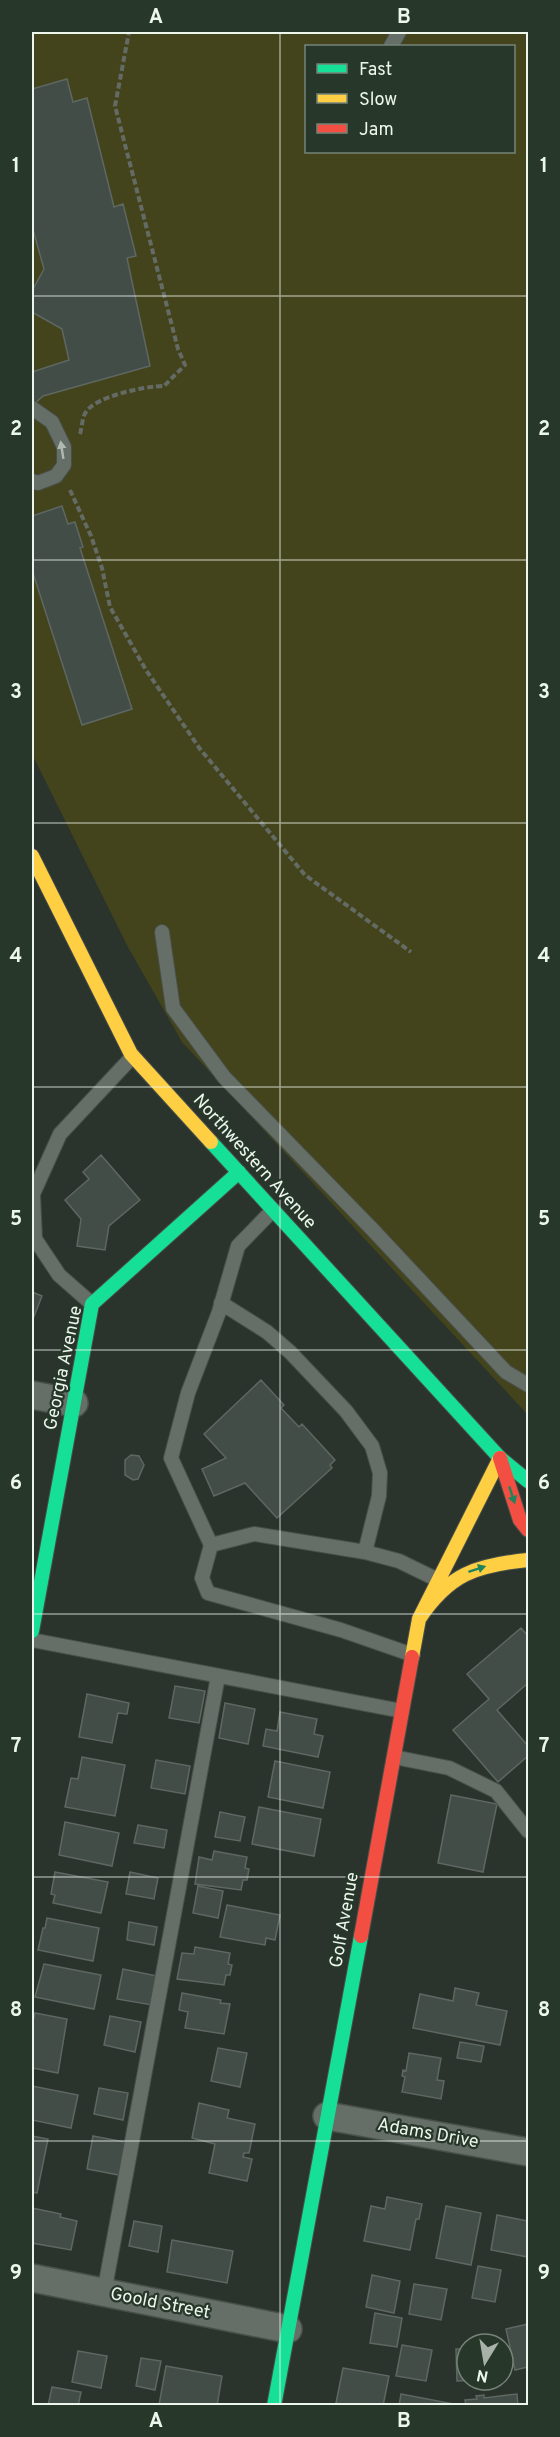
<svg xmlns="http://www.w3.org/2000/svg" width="560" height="2437" viewBox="0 0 560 2437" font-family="Overpass,sans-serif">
	<rect width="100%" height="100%" fill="#2a342c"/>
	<path fill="#44441c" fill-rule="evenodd" d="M 32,32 L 528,32 L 528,1415 L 182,1042 L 128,947 L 32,754 ZM 306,46 L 514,46 L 514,152 L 306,152 Z"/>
	<path fill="#434d48" stroke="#5e6762" stroke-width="1.5" d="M 67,79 L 73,102 L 87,98 L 114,207 L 123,204 L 136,256 L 127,258 L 150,366 L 43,396 L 32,406 L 32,372 L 69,360 L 62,329 L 32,312 L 32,291 L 44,269 L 32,226 L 32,89 Z
		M 62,506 L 68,524 L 75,522 L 83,547 L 80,548 L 132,709 L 82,725 L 32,570 L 32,516 Z
		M 101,1155 L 140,1200 L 109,1226 L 105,1250 L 77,1246 L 81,1219 L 65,1200 L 89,1179 L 83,1172 Z
		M 32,1292 L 42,1296 L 33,1319 L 32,1318 Z
		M 261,1380 L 284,1405 L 281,1408 L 299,1427 L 302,1424 L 335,1460 L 330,1465 L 332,1468 L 277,1518 L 245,1483 L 214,1496 L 202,1469 L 226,1458 L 204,1434 Z
		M 131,1455 L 139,1456 L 144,1465 L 138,1479 L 133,1480 L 125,1475 L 125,1460 Z
		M 521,1628 L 528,1636 L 528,1683 L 497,1710 L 528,1746 L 528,1756 L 498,1782 L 453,1730 L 489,1699 L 467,1674 Z
		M 175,1686 L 205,1691 L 199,1723 L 169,1718 Z
		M 87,1694 L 129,1703 L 127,1714 L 118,1713 L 112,1743 L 79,1737 Z
		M 225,1703 L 255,1709 L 248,1744 L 219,1738 Z
		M 280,1712 L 317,1719 L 314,1734 L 323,1736 L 318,1757 L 263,1746 L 266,1729 L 277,1731 Z
		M 82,1757 L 125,1765 L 115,1816 L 65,1807 L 71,1778 L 78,1779 Z
		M 156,1760 L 190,1766 L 185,1794 L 151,1788 Z
		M 275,1761 L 330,1772 L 323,1808 L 268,1797 Z
		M 451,1795 L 497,1804 L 483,1872 L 438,1863 Z
		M 259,1807 L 321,1819 L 314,1856 L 252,1844 Z
		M 220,1812 L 245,1817 L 240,1841 L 215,1837 Z
		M 65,1822 L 119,1833 L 112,1866 L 59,1855 Z
		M 138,1825 L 167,1830 L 164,1848 L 134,1843 Z
		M 214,1851 L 247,1857 L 245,1868 L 249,1869 L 247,1880 L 243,1880 L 241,1890 L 195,1884 L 199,1857 L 212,1860 Z
		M 55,1872 L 108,1882 L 101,1913 L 53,1903 L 55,1895 L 51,1894 Z
		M 130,1872 L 158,1878 L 154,1899 L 126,1894 Z
		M 198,1886 L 223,1891 L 218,1918 L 193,1913 Z
		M 227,1905 L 280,1915 L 275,1940 L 266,1938 L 265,1945 L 220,1937 Z
		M 47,1918 L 99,1928 L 93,1961 L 38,1950 L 43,1928 L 45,1928 Z
		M 129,1922 L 157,1927 L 154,1945 L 127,1940 Z
		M 195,1947 L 230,1953 L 228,1964 L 232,1965 L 230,1975 L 226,1975 L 224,1985 L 177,1979 L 182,1953 L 194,1954 Z
		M 44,1964 L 101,1975 L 94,2009 L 35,1997 Z
		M 123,1969 L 157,1976 L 152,2005 L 117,1999 Z
		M 455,1988 L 479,1993 L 476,2005 L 507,2011 L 500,2045 L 413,2028 L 420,1994 L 453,2001 Z
		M 182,1993 L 221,2000 L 220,2003 L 230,2004 L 224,2034 L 185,2028 L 188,2012 L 179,2010 Z
		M 35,2013 L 67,2019 L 58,2073 L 32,2068 L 32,2025 Z
		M 110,2016 L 141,2022 L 135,2052 L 104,2045 Z
		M 460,2042 L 484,2046 L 481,2062 L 457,2058 Z
		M 218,2048 L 247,2053 L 240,2087 L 211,2081 Z
		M 409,2053 L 441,2058 L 437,2080 L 444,2081 L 441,2099 L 402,2092 L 405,2077 L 402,2076 L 403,2070 L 406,2071 Z
		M 32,2086 L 78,2095 L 71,2128 L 32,2120 Z
		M 99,2088 L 128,2093 L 123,2120 L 94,2114 Z
		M 199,2103 L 229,2110 L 227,2118 L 255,2124 L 249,2153 L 244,2153 L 243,2157 L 252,2159 L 247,2181 L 209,2173 L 215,2144 L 192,2138 Z
		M 32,2136 L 48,2139 L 37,2193 L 32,2192 Z
		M 93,2136 L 125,2142 L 119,2175 L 87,2169 Z
		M 387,2197 L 422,2204 L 419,2219 L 416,2219 L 410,2250 L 364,2241 L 371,2206 L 385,2209 Z
		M 446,2206 L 481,2213 L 471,2265 L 436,2258 Z
		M 32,2208 L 61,2214 L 60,2217 L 77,2221 L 71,2250 L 32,2243 Z
		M 497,2215 L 528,2221 L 528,2257 L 491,2250 Z
		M 134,2221 L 162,2226 L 158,2252 L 129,2246 Z
		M 172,2240 L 233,2251 L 227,2283 L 167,2272 Z
		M 478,2266 L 501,2270 L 495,2302 L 472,2298 Z
		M 372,2275 L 400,2281 L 394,2313 L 366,2307 Z
		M 414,2284 L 447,2289 L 441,2320 L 409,2314 Z
		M 375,2313 L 402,2318 L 397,2347 L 370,2343 Z
		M 528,2324 L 528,2367 L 515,2370 L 506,2329 Z
		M 402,2345 L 432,2350 L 426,2381 L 396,2376 Z
		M 456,2349 L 467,2349 L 467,2380 L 479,2380 L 457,2381 Z
		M 78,2351 L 107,2356 L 101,2388 L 72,2382 Z
		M 141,2358 L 161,2361 L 155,2390 L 136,2386 Z
		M 166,2366 L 222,2376 L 217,2406 L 159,2405 Z
		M 343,2368 L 389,2376 L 383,2406 L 350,2406 L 336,2403 Z
		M 52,2387 L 81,2392 L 78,2406 L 48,2406 Z
		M 401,2394 L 454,2404 L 454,2406 L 399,2406 Z
		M 517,2394 L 518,2406 L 466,2406 L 465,2400 L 477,2399 L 476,2396 L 484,2395 L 484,2398 Z"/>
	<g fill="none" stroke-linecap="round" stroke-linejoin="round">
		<defs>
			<path id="lane" d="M 391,46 L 399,32
				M 32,408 L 52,422 L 64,447 L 64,465 L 56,476 L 38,483 L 32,481
				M 162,932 L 173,1008 L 224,1077 L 372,1229 L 506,1372 L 528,1385
				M 273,1210 L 238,1246 L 219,1312 L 188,1393 L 171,1458 L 211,1545 L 254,1534 L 365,1552 L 399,1561 L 438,1580
				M 221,1303 L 267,1332 L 290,1352 L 346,1411 L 372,1446 L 380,1473 L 379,1496 L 365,1552
				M 92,1304 L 59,1275 L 35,1239 L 33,1194 L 60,1134 L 133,1056
				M 211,1545 L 202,1578 L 208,1593 L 341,1630 L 413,1655
				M 32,1640 L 402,1711
				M 394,1757 L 449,1768 L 496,1791 L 528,1831
				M 104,2293 L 218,1676"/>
			<path id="street" d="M 32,1395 L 74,1403
				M 327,2116 L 528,2152
				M 32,2278 L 288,2329"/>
			<path id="fast" d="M 211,1142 L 500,1458 L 528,1481
				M 32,1631 L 92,1304 L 239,1172
				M 274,2406 L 361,1936"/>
			<path id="slow" d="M 32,856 L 131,1054 L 211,1142
				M 419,1619 C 449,1574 476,1565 528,1560
				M 412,1657 L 419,1619 L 500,1458"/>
			<path id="jam" d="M 500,1458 L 520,1520 L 528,1530
				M 361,1936 L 412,1657"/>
		</defs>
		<use href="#lane" stroke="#474f48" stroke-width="16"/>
		<use href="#street" stroke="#474f48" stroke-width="30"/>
		<use href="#fast" stroke="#474f48" stroke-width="16"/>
		<use href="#slow" stroke="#474f48" stroke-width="16"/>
		<use href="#jam" stroke="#474f48" stroke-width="16"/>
		<path stroke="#646b65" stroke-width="4" stroke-dasharray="6 3" stroke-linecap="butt" d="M 80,434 C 82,428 82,417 86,412 C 96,396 146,386 164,386 L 185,365 L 178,349 L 115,106 L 129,32
			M 70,490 L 91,536 L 102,568 L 110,607 L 146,670 L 200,749 L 305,875 L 411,952"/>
		<use href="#lane" stroke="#666e68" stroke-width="14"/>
		<use href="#street" stroke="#666e68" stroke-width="27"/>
		<use href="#fast" stroke="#16e098" stroke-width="14"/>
		<use href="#slow" stroke="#ffcf43" stroke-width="14"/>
		<use href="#jam" stroke="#f24e42" stroke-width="14"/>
	</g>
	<defs><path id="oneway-solid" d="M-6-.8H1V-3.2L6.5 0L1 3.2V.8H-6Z" transform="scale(1.5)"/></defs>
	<use fill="#b0b9b1" href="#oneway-solid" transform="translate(62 450) rotate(-99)"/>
	<g fill="#1f835c">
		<use href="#oneway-solid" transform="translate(512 1495) rotate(72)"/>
		<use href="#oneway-solid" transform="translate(477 1569) rotate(-18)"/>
	</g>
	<path fill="none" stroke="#ecf6ed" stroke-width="1.5" stroke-opacity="0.55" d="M 280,32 L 280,2406M 32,296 L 528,296M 32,560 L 528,560M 32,823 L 528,823M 32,1087 L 528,1087M 32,1350 L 528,1350M 32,1614 L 528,1614M 32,1877 L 528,1877M 32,2141 L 528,2141"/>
	<g text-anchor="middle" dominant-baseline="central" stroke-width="4.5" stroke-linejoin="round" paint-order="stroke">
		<g font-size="18" fill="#ecf6ed" stroke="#27372a">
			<text transform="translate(254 1162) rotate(48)">Northwestern Avenue</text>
			<text transform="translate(64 1368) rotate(-78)">Georgia Avenue</text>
			<text transform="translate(345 1920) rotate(-80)">Golf Avenue</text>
			<text transform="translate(428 2134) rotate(10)">Adams Drive</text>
			<text transform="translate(160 2304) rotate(11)">Goold Street</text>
		</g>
	</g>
	<rect width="560" height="2437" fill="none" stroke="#27372a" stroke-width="66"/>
	<rect x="305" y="45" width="210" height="108" fill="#27372a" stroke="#768378" stroke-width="1.5"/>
	<rect x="317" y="64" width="30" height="9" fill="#16e098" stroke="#768378" stroke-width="1.5"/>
	<text x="359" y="75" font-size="18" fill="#ecf6ed">Fast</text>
	<rect x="317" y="94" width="30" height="9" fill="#ffcf43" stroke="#768378" stroke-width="1.5"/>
	<text x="359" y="105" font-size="18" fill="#ecf6ed">Slow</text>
	<rect x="317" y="124" width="30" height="9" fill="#f24e42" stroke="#768378" stroke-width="1.5"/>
	<text x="359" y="135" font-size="18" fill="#ecf6ed">Jam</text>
	<g transform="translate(485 2362) rotate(191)"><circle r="28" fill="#27372a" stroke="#768378" stroke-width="1.5"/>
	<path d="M0-4.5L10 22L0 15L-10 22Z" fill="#a8b2a9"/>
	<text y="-9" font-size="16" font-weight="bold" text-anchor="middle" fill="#ecf6ed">N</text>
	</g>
	<rect x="33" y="33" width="494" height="2371" fill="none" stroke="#ecf6ed" stroke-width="2"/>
	<g font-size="20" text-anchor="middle" font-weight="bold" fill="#ecf6ed">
		<text x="156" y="23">A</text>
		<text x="404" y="23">B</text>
		<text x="16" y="172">1</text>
		<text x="544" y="172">1</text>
		<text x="16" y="435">2</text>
		<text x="544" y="435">2</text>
		<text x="16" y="698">3</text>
		<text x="544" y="698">3</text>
		<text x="16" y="962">4</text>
		<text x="544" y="962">4</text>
		<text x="16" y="1225">5</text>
		<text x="544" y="1225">5</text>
		<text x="16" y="1489">6</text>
		<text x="544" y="1489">6</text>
		<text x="16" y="1752">7</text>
		<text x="544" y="1752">7</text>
		<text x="16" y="2016">8</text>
		<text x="544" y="2016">8</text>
		<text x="16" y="2279">9</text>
		<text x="544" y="2279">9</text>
		<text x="156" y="2427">A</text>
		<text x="404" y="2427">B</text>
	</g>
</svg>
